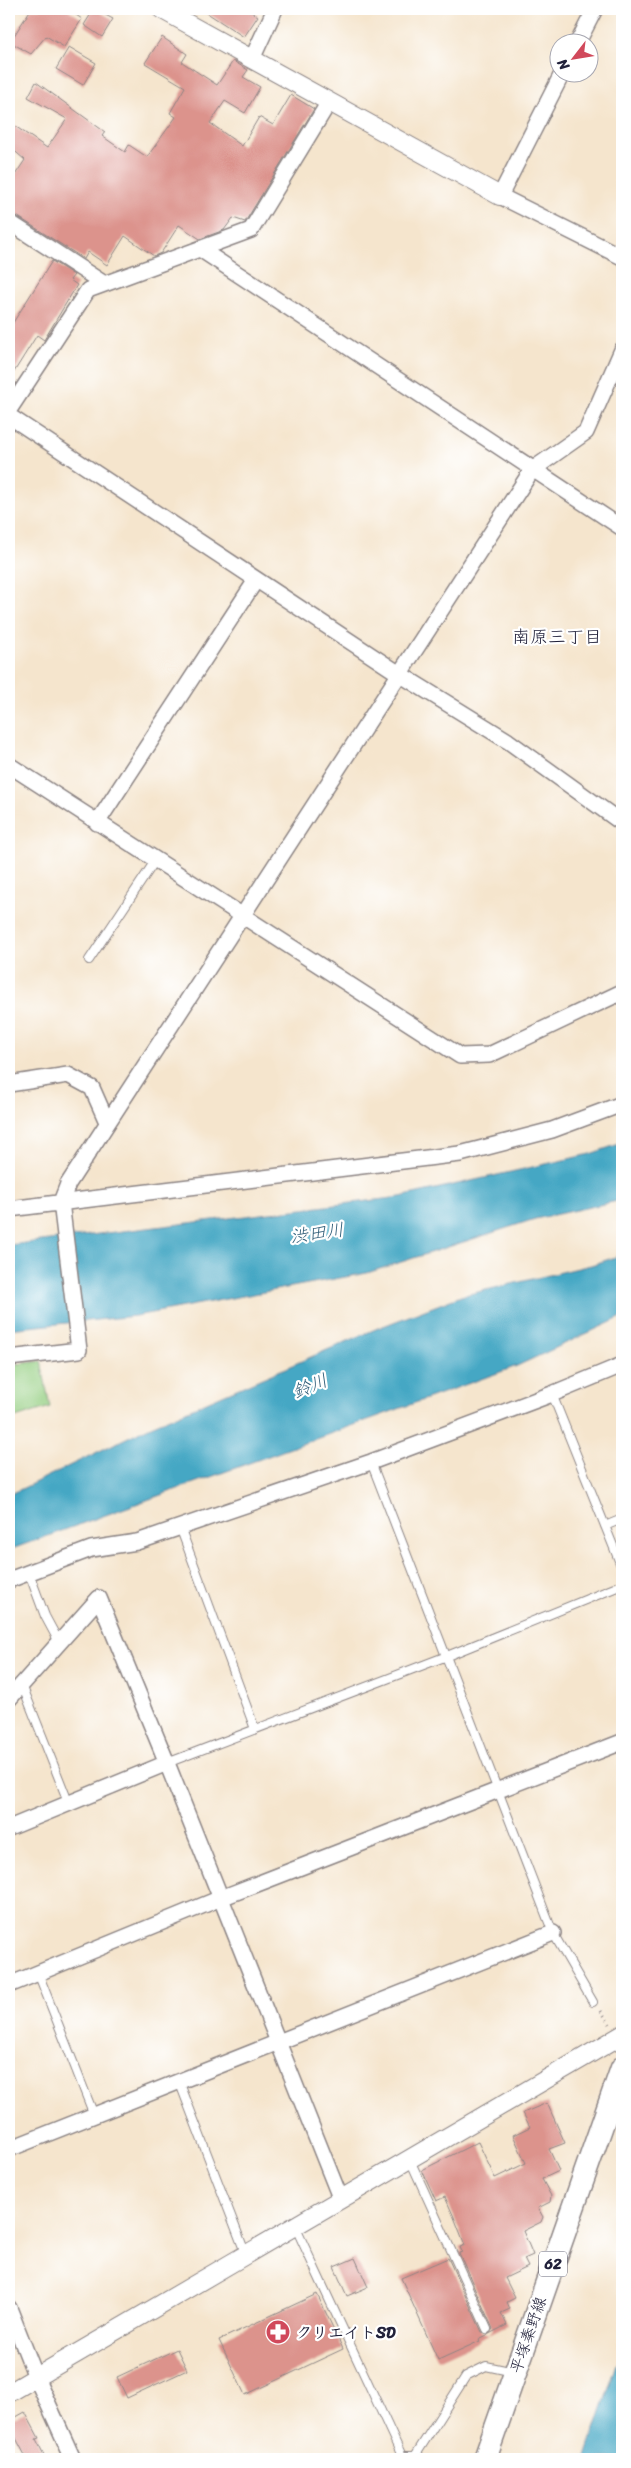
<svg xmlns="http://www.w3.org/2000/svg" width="631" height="2468" viewBox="0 0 631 2468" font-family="Sriracha,'Klee One',sans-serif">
	<rect width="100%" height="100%" fill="#fff"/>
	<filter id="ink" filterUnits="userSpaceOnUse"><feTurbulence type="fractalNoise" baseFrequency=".02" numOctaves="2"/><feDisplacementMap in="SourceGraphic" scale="10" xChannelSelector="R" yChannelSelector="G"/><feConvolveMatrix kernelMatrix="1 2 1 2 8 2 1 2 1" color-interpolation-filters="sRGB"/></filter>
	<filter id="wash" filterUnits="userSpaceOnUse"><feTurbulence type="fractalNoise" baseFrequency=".0096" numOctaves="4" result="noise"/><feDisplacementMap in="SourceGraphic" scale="20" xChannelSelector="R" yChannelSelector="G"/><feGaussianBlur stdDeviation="1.12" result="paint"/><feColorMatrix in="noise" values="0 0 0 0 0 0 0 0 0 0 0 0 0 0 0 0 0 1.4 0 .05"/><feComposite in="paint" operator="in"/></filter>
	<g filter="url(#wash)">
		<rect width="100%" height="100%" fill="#f5e5cd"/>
		<path fill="#95cf82" stroke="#5c785e" d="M 41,1361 L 50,1407 L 9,1420 L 9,1365 Z"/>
		<path fill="#44a7c4" stroke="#336480" d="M 622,1143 L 622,1200 L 535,1219 L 367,1273 L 135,1316 L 9,1329 L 9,1245 L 400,1197 L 590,1154 Z
			M 622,1255 L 622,1317 L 517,1366 L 9,1550 L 9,1495 L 151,1426 L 378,1328 L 461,1296 L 591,1265 Z
			M 622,2349 L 622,2459 L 585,2459 Z"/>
		<g id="blocks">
			<path fill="#dc938c" d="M 31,9 L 67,9 L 82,19 L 64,47 L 46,36 L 31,54 L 10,42 Z
				M 94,9 L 113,19 L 102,37 L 84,25 Z
				M 201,9 L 246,9 L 258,16 L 244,37 Z
				M 162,37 L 187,54 L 182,62 L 217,85 L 233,61 L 248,70 L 243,77 L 260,87 L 245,113 L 225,101 L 210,123 L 242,146 L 259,117 L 273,125 L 291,95 L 314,109 L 245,222 L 233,218 L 224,230 L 200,239 L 179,225 L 161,253 L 154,256 L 125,236 L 107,265 L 88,252 L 84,259 L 9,211 L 9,184 L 25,160 L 9,146 L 9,122 L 47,148 L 67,119 L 28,97 L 36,82 L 105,132 L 102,136 L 125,152 L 129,145 L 147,157 L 176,117 L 170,113 L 185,87 L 145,63 Z
				M 69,47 L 96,63 L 83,85 L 56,69 Z
				M 52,261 L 74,275 L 70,280 L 77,285 L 44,340 L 37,335 L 9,380 L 9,329 Z
				M 547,2103 L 565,2143 L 549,2149 L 559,2171 L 542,2179 L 551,2196 L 550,2202 L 538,2208 L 543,2217 L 541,2222 L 523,2231 L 533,2255 L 524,2259 L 528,2267 L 505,2278 L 515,2298 L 507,2302 L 510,2309 L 501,2313 L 507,2325 L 479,2339 L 480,2341 L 438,2360 L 401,2278 L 448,2258 L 482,2332 L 489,2334 L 493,2329 L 459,2253 L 462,2252 L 460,2247 L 465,2245 L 454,2217 L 445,2197 L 436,2201 L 422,2170 L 478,2142 L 495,2178 L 526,2163 L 513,2135 L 530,2127 L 523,2113 Z
				M 355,2258 L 368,2287 L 347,2296 L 334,2267 Z
				M 317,2294 L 343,2349 L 245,2395 L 219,2340 Z
				M 177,2349 L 187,2370 L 127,2398 L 117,2377 Z
				M 25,2412 L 39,2438 L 36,2439 L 46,2459 L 27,2459 L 9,2425 L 9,2421 Z"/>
		</g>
	</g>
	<g filter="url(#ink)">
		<use href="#blocks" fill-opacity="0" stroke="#8c8484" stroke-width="1"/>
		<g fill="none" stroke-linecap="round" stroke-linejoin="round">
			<defs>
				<path id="service" d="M 89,960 L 155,861
					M 552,1394 L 622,1568
					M 371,1462 L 553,1933 L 593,2002
					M 605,1526 L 622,1519
					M 180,1527 L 255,1729
					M 29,1573 L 45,1616 L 59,1642
					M 22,1685 L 69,1804
					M 167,1763 L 447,1656 L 622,1585
					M 38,1973 L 94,2115
					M 179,2081 L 246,2255
					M 410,2160 L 487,2329
					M 295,2226 L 402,2456 L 415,2456 L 466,2376 L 486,2366 L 514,2372"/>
				<path id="minor" d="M 578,42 L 595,9
					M 252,59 L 275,9
					M 563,72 L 500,196 L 622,257
					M 9,222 L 103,283
					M 200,249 L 622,528
					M 9,410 L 88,290 L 251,230 L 329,102
					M 9,416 L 398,673 L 508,741 L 622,823
					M 9,765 L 460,1056 L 489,1055 L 622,992
					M 97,823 L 256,580
					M 9,1084 L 68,1075 L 92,1088 L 107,1122
					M 9,1209 L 460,1154 L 552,1130 L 622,1104
					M 9,1358 L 79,1350 L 61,1202 L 68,1184 L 532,470 L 586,432 L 622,350
					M 9,1580 L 91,1549 L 137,1542 L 371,1462 L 552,1394 L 622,1365
					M 9,1699 L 99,1598 L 167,1763 L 341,2200
					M 9,1828 L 167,1763
					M 9,1985 L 221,1898 L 622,1742
					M 9,2149 L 553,1933
					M 9,2308 L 36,2377 L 73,2459"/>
				<path id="tertiary" d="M 161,9 L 500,196
					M 9,2393 L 622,2035"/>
				<path id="primary" d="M 485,2459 L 622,2068"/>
			</defs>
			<use href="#service" stroke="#8c8484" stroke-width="10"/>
			<use href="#minor" stroke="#8c8484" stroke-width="18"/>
			<use href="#tertiary" stroke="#8c8484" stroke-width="20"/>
			<use href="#primary" stroke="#8c8484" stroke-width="25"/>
			<path stroke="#8c8484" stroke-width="3" stroke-dasharray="1 4" stroke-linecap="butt" d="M 601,2011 L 610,2024"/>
			<use href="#service" stroke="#fff" stroke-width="8"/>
			<use href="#minor" stroke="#fff" stroke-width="15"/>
			<use href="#tertiary" stroke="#fff" stroke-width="18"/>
			<use href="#primary" stroke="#fff" stroke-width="22"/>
		</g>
	</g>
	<defs>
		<symbol id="pharmacy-disc" viewBox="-11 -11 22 22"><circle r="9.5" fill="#d1495b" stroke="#fff"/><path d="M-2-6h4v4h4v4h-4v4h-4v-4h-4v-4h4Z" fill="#fff"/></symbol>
	</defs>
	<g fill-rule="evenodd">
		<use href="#pharmacy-disc" x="264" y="2318" width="28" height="28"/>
	</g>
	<g text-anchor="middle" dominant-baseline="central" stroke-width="4.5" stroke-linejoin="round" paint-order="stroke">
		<rect fill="#fff" stroke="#646476" stroke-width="1" x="539" y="2251.5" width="28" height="25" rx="4"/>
		<g font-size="15" font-weight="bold" fill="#22223b">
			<text x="553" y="2264">62</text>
		</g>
		<g font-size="16" font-weight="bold" fill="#22223b" stroke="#fff" text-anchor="start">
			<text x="296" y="2332">クリエイトSD</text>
		</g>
		<g font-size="16" fill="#22223b" stroke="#fff">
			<text transform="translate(528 2335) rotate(-71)">平塚秦野線</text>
		</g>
		<g font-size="18" fill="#22223b" stroke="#fff">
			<text x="557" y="637">南原三丁目</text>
		</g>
		<g font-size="18" font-style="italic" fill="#315e79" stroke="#fff">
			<text transform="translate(317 1233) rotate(-8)">渋田川</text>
			<text transform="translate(310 1386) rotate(-22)">鈴川</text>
		</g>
	</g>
	<rect width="631" height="2468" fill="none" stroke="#fff" stroke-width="30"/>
	<g transform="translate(574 58) rotate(239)"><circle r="24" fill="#ffffff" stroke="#a7a7b1"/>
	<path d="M0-4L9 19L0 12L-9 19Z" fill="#d1495b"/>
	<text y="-8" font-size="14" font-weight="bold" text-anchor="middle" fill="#22223b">N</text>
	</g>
</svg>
